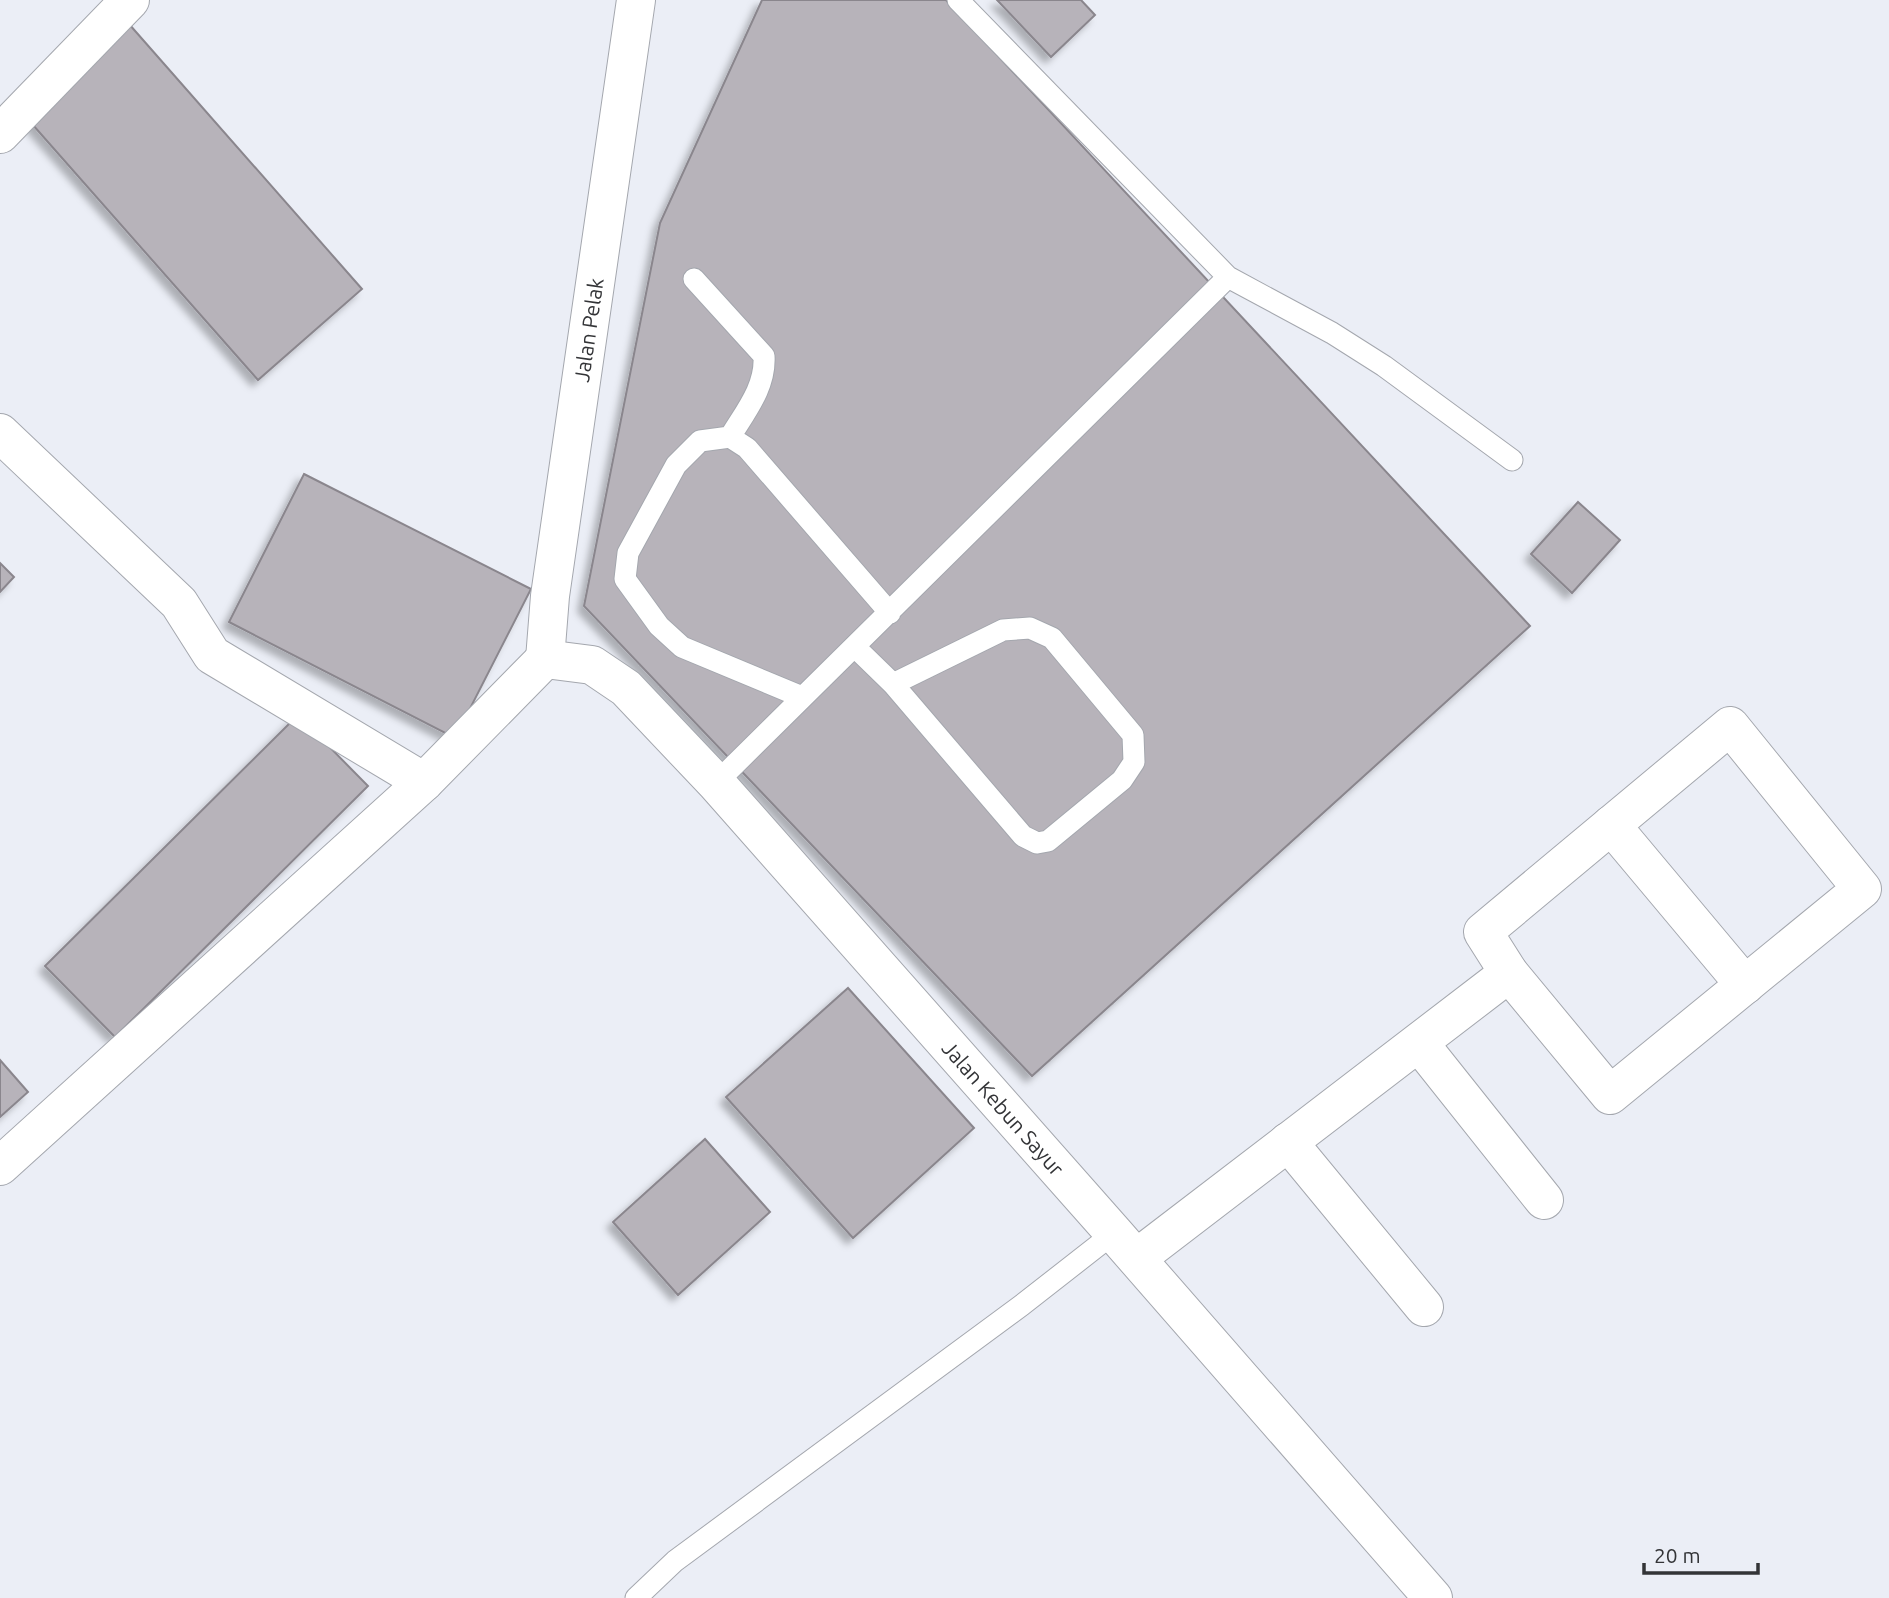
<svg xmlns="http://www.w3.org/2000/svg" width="1889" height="1598" viewBox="0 0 1889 1598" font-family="Ubuntu,sans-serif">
	<defs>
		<filter id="shadow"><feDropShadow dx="-6" dy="6" stdDeviation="3.5" flood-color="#0004"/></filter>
	</defs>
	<rect width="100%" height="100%" fill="#ebeef6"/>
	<path fill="#b7b3ba" stroke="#8a868d" stroke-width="2" filter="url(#shadow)" d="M 762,0 L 946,0 L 1530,626 L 1032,1076 L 584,606 L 660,223 Z
		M 997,0 L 1081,0 L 1095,15 L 1051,57 Z
		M 129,24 L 362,289 L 258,380 L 25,116 Z
		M 304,474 L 531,589 L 455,738 L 229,622 Z
		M 1578,502 L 1620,540 L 1572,593 L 1531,554 Z
		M 0,563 L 14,577 L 0,592 Z
		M 298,715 L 368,786 L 115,1037 L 45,966 Z
		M 848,988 L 974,1128 L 853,1238 L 726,1097 Z
		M 0,1060 L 28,1092 L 0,1117 Z
		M 705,1139 L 770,1212 L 678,1295 L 613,1222 Z"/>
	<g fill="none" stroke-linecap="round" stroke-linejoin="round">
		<defs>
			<path id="lane" d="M 958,0 L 1228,277 L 1332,333 L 1384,366 L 1512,460
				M 694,279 L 764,356 C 766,387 745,412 730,437
				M 855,647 L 893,684 L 1023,836 L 1037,843 L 1048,841 L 1122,780 L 1134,762 L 1133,735 L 1052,638 L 1030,628 L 1003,630 L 893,684
				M 802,697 L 682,647 L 659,626 L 625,579 L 628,553 L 676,465 L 700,441 L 730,437 L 747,448 L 890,613
				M 716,783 L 1228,277
				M 636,1598 L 675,1561 L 1022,1305 L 1114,1233"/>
			<g id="street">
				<path d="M 0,134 L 130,0"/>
				<path d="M 0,433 L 179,603 L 212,655 L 424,782"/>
				<path id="s1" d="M 545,659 L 592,665 L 626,688 L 716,783 L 1114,1233 L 1433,1598"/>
				<path id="s2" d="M 545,659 L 550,596 L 636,0"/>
				<path d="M 1730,726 L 1862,889 L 1610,1095 L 1509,973 L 1483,932 Z"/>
				<path d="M 1611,825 L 1745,985"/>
				<path d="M 1419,1043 L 1544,1200"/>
				<path d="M 1288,1142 L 1424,1307"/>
				<path d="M 0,1166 L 424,782 L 545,659"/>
				<path d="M 1137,1258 L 1509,973"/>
			</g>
		</defs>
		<use href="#lane" stroke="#a4a7ae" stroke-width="23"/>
		<use href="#street" stroke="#a4a7ae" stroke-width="40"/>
		<use href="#lane" stroke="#fff" stroke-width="21"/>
		<use href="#street" stroke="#fff" stroke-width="38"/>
	</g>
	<g text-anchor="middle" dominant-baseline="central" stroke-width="6" stroke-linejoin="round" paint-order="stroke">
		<g font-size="21" fill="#333437" stroke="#ebeef6">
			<text stroke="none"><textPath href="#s2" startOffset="332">Jalan Pelak</textPath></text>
			<text stroke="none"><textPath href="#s1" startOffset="653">Jalan Kebun Sayur</textPath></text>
		</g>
	</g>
	<path d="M1644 1563v10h114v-10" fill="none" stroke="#333437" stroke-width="3.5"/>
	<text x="1654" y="1563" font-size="21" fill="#333437" stroke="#ebeef6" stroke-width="5" paint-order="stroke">20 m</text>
</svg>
